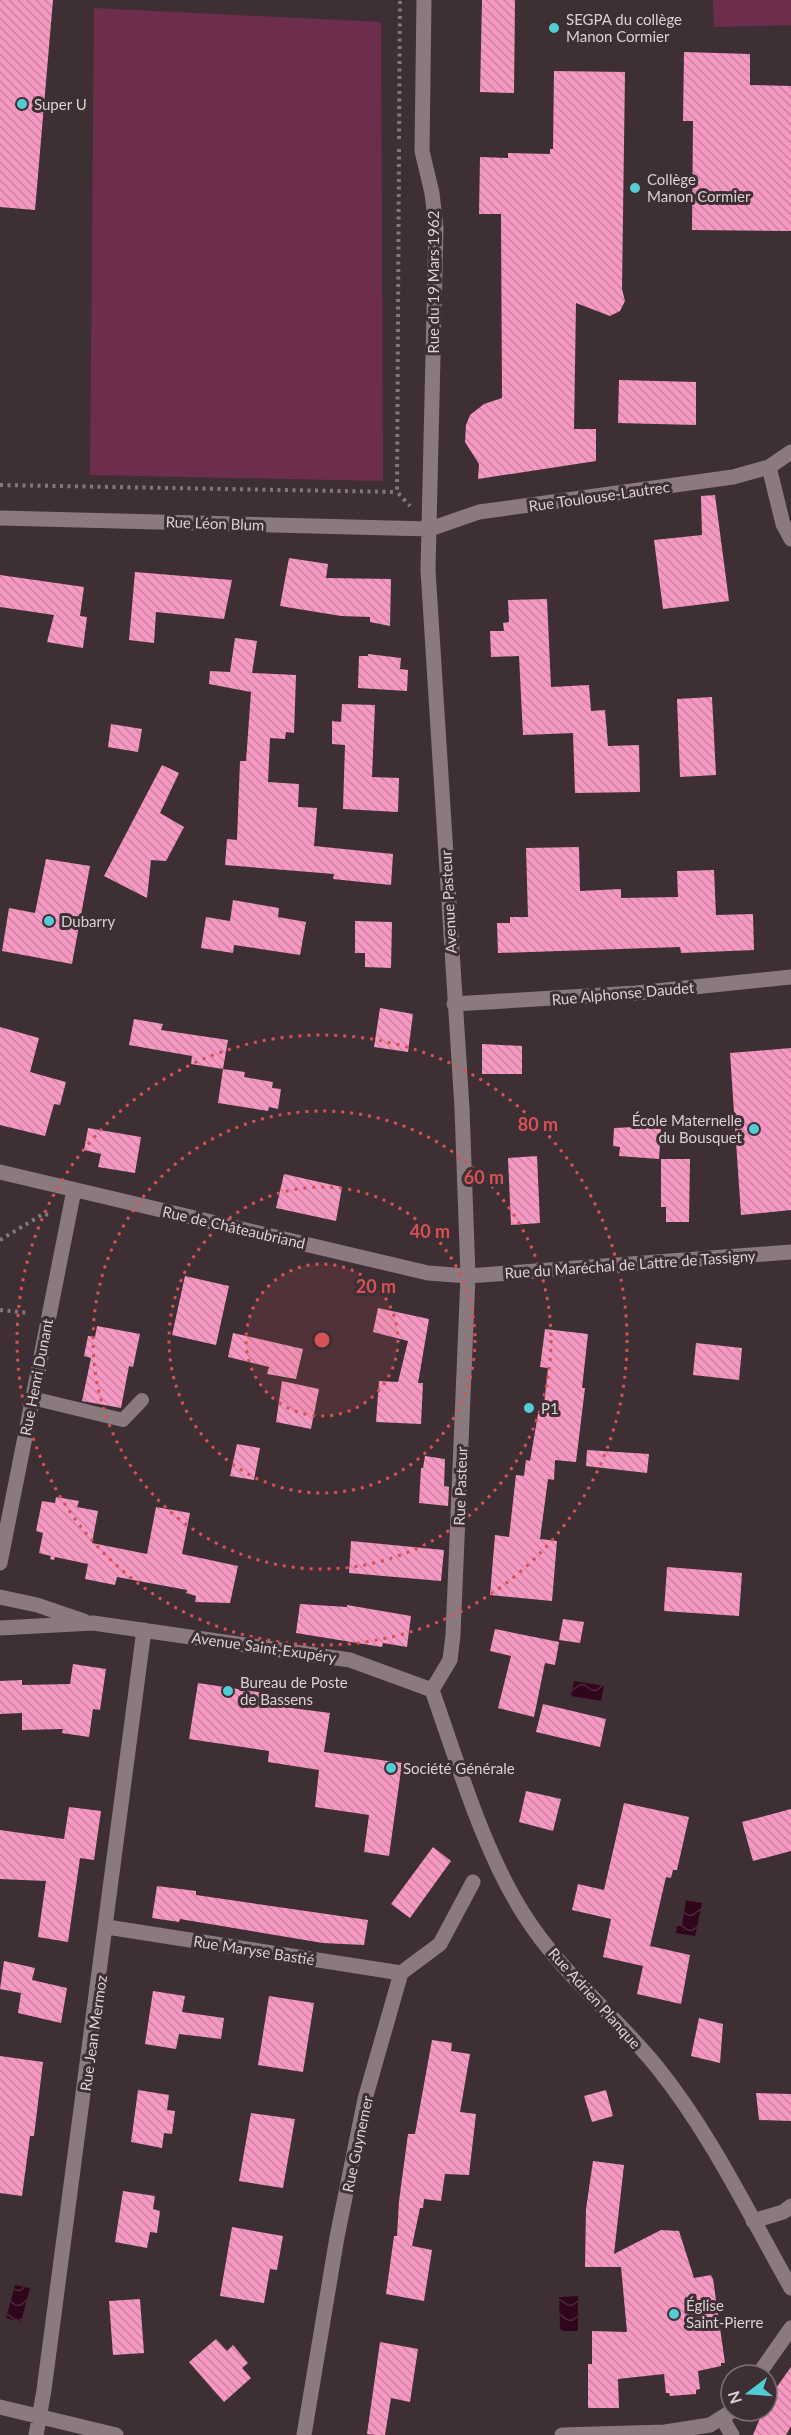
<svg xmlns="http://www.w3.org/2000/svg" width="791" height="2435" viewBox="0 0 791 2435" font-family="Lato,sans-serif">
	<defs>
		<pattern id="water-waves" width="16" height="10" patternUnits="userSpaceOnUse" patternTransform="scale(1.5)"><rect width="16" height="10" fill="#30061c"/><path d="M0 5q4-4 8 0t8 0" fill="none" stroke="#4d293c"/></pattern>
		<pattern id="building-back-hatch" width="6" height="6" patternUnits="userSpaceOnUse" patternTransform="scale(1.5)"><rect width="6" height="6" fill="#f698c2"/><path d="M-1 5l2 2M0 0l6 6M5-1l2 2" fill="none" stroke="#c982a2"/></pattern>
	</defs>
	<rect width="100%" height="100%" fill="#3e2f35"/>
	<path fill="#6c2e4c" d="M 713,0 L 791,0 L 791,25 L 714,27 Z
		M 94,8 L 381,22 L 383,481 L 90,475 Z"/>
	<path fill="url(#water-waves)" d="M 574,1681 L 604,1686 L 601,1701 L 571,1696 Z
		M 686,1900 L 702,1903 L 695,1936 L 676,1933 L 677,1926 L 682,1926 Z
		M 15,2285 L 30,2288 L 21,2322 L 6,2318 Z
		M 578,2296 L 578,2331 L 560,2331 L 559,2297 Z"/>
	<path fill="url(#building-back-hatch)" d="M 0,0 L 53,0 L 35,210 L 0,207 Z
		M 482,0 L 515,0 L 514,93 L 480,92 Z
		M 684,52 L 750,54 L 750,85 L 791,86 L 791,231 L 692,230 L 693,121 L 683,121 Z
		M 554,71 L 625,72 L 622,289 L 625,301 L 620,311 L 610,316 L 576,303 L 574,429 L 596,429 L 596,461 L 478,479 L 479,464 L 465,442 L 466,425 L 470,415 L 484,404 L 502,398 L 501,214 L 479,214 L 480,157 L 508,158 L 508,153 L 550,154 L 550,149 L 553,149 Z
		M 619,380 L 696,382 L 696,425 L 618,423 Z
		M 715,495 L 729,601 L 663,609 L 654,540 L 702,535 L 701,496 Z
		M 289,558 L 328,564 L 326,578 L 391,579 L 390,626 L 370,622 L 370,617 L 341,616 L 280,606 Z
		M 135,572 L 232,580 L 224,619 L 156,612 L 154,643 L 129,640 Z
		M 0,575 L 84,587 L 80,616 L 87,617 L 83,648 L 47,642 L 54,615 L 0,607 Z
		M 547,599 L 551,687 L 589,685 L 591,711 L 605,710 L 608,746 L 639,745 L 640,792 L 575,793 L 573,733 L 523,735 L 519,656 L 491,657 L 490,631 L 504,631 L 503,623 L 509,622 L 508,600 Z
		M 235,638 L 257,641 L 252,673 L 296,675 L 294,733 L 286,732 L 285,739 L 270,738 L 268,782 L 299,784 L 298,807 L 317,808 L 314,846 L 393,854 L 391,885 L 333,879 L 334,874 L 225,865 L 227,839 L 237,840 L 240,761 L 246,761 L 251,692 L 209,684 L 210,671 L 230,672 Z
		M 368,654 L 401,658 L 400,669 L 408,670 L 407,691 L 358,688 L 359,656 L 368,656 Z
		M 712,697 L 716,775 L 680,777 L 677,699 Z
		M 342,704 L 375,705 L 372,777 L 399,778 L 398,812 L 343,809 L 345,745 L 332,744 L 332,721 L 341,722 Z
		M 111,724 L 142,729 L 138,752 L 108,747 Z
		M 162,765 L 179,773 L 160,813 L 184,827 L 166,861 L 151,860 L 147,898 L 104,876 Z
		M 579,847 L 580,891 L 621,889 L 621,898 L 678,897 L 677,871 L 714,870 L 716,915 L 753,914 L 754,950 L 681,953 L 680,947 L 498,953 L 497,923 L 510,923 L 510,917 L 528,917 L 526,848 Z
		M 46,859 L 90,866 L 72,964 L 2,951 L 9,908 L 35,913 Z
		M 233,900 L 279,908 L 278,917 L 306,922 L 300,955 L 234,945 L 233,953 L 201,948 L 206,917 L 230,921 Z
		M 355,921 L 392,922 L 391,968 L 365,967 L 365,953 L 355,953 Z
		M 380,1008 L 413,1014 L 408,1052 L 374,1047 Z
		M 134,1019 L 163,1024 L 161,1030 L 228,1040 L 223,1069 L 191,1064 L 192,1056 L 129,1045 Z
		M 0,1027 L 39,1038 L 30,1072 L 66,1082 L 60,1105 L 54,1104 L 45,1136 L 0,1125 Z
		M 482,1044 L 522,1046 L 522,1074 L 482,1074 Z
		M 791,1048 L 791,1210 L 741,1215 L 730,1053 Z
		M 223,1069 L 245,1072 L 244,1077 L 273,1082 L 272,1088 L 281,1089 L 278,1109 L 269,1107 L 268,1111 L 218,1103 Z
		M 634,1127 L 661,1129 L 659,1159 L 619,1156 L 620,1147 L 613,1146 L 614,1128 Z
		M 88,1128 L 141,1137 L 135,1173 L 98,1167 L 101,1154 L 84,1150 Z
		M 537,1156 L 540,1223 L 511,1225 L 508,1158 Z
		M 661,1159 L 690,1159 L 689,1222 L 666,1222 L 666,1207 L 661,1207 Z
		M 284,1174 L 342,1187 L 336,1221 L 276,1208 Z
		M 185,1276 L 229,1286 L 216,1345 L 172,1335 Z
		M 378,1308 L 429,1319 L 418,1383 L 423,1383 L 421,1424 L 376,1422 L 379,1381 L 398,1382 L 408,1341 L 373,1332 Z
		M 97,1326 L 140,1334 L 133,1367 L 129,1366 L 121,1408 L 82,1401 L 91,1358 L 84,1356 L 88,1336 L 95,1337 Z
		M 545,1329 L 588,1334 L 582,1388 L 585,1388 L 576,1462 L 555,1460 L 554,1480 L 548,1479 L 540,1539 L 557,1541 L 552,1601 L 490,1595 L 495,1535 L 509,1537 L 516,1475 L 524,1476 L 526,1460 L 530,1461 L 538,1414 L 543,1414 L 548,1368 L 540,1367 Z
		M 233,1333 L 303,1349 L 296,1379 L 267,1374 L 269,1367 L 228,1357 Z
		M 696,1343 L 742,1348 L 739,1380 L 693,1375 Z
		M 282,1381 L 319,1389 L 311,1429 L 276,1422 Z
		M 237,1444 L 260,1448 L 254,1480 L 230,1476 Z
		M 587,1450 L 649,1454 L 647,1473 L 586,1466 Z
		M 425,1456 L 445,1459 L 444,1486 L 449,1487 L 448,1506 L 419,1503 L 421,1468 L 423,1468 Z
		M 56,1497 L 79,1501 L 77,1507 L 98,1511 L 92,1543 L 147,1554 L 156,1507 L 190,1513 L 182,1554 L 238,1566 L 230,1603 L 195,1602 L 196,1596 L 186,1593 L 187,1590 L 117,1577 L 115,1585 L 85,1579 L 88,1564 L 55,1557 L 54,1560 L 50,1559 L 51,1556 L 39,1553 L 43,1533 L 36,1531 L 42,1501 L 55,1503 Z
		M 351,1541 L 444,1550 L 441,1581 L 349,1573 Z
		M 667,1567 L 742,1573 L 739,1616 L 664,1611 Z
		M 300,1604 L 347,1607 L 347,1605 L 411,1616 L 407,1647 L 383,1643 L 382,1647 L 296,1633 Z
		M 563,1619 L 584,1622 L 580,1643 L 559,1640 Z
		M 495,1629 L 559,1642 L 555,1665 L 545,1663 L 534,1717 L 498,1708 L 511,1656 L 490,1651 Z
		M 73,1664 L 106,1669 L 100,1710 L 93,1709 L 89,1737 L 62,1733 L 63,1729 L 22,1730 L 22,1713 L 0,1714 L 0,1681 L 22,1680 L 22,1685 L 70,1684 Z
		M 198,1683 L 278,1695 L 276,1706 L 330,1713 L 324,1752 L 402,1763 L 389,1856 L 364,1852 L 369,1815 L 315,1807 L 319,1770 L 268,1762 L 269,1751 L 189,1739 Z
		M 543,1704 L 606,1719 L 600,1747 L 536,1732 Z
		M 526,1791 L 561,1799 L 553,1831 L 519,1822 Z
		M 624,1803 L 689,1817 L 677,1870 L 673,1870 L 671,1878 L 666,1877 L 650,1946 L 690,1955 L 681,2004 L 637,1994 L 643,1966 L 603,1957 L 611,1919 L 572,1910 L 578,1884 L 604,1890 Z
		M 69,1807 L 101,1811 L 94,1860 L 80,1858 L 68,1942 L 38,1937 L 46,1881 L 0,1879 L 0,1830 L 64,1839 Z
		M 791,1809 L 791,1851 L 753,1861 L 742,1822 Z
		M 433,1847 L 451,1861 L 410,1918 L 391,1904 Z
		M 157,1886 L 196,1891 L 196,1895 L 368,1920 L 364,1945 L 323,1943 L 180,1919 L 179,1922 L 152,1918 Z
		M 4,1961 L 35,1968 L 32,1980 L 67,1988 L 61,2023 L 18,2013 L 21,1993 L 0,1989 Z
		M 153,1991 L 185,1996 L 182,2012 L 224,2018 L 221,2039 L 179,2034 L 176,2049 L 145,2044 Z
		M 269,1996 L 314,2003 L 303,2072 L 258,2065 Z
		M 699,2018 L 723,2024 L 720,2063 L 691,2056 Z
		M 432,2040 L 452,2043 L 451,2051 L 470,2054 L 460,2112 L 476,2114 L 469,2175 L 445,2174 L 441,2201 L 424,2199 L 423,2208 L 420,2208 L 412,2246 L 432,2250 L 424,2301 L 386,2294 L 394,2236 L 397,2236 L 399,2201 L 408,2134 L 415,2134 Z
		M 0,2056 L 43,2062 L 34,2136 L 30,2136 L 22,2196 L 0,2193 Z
		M 138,2090 L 169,2095 L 167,2110 L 175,2111 L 172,2134 L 164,2133 L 162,2148 L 131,2142 Z
		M 606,2090 L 613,2116 L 592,2122 L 584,2096 Z
		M 756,2093 L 791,2094 L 791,2121 L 759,2120 Z
		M 251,2113 L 295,2119 L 283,2188 L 239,2181 Z
		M 593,2161 L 624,2165 L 614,2254 L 661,2230 L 679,2231 L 694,2278 L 711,2275 L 713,2279 L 725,2363 L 721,2363 L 721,2366 L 698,2371 L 700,2389 L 696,2390 L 696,2394 L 670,2396 L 669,2393 L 666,2393 L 664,2374 L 618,2379 L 619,2408 L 588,2408 L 588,2364 L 592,2364 L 592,2331 L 627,2332 L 621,2267 L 585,2267 L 586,2209 Z
		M 123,2191 L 155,2196 L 153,2209 L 160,2211 L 157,2233 L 150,2232 L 147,2248 L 115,2242 Z
		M 232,2227 L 283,2236 L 277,2270 L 270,2269 L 264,2303 L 220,2296 Z
		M 140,2299 L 144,2353 L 113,2355 L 109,2301 Z
		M 216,2339 L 227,2351 L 233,2345 L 248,2363 L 242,2368 L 251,2378 L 224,2402 L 189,2362 Z
		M 380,2342 L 418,2349 L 410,2402 L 391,2398 L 385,2435 L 375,2435 L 367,2434 Z
		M 791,2367 L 791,2426 L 786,2435 L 753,2435 L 763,2411 L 767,2411 L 769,2398 Z"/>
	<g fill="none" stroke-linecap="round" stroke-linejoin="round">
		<path stroke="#84777c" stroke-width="4" stroke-dasharray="3 4.5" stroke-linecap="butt" d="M 399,139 L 400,0
			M 399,149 L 397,492 L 410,506
			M 0,485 L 397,492
			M 0,1240 L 43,1214 L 49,1215
			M 0,1310 L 29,1313"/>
		<path stroke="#8b7980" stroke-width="14" d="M 32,1398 L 123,1420 L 142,1400"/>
		<path stroke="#8b7980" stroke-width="15" d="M 424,0 L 422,151 L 432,193 L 436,228 L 428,570 L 462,1108 L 468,1276 L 453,1635 L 450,1660 L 432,1690
			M 769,467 L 783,524 L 791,539
			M 0,518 L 430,529 L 479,512 L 733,477 L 769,467 L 791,452
			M 454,1004 L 636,993 L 791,977
			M 0,1172 L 428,1273 L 468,1276 L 791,1252
			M 0,1563 L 74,1190
			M 0,1597 L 37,1605 L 84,1621
			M 0,1628 L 93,1623 L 350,1660 L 432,1690
			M 432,1690 C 457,1761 483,1850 523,1913 C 559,1971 614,2014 657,2067 C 711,2134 749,2214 791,2288
			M 107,1927 L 401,1973
			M 753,2221 L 783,2212 L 791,2206
			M 758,2375 L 791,2328
			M 0,2407 L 116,2435
			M 722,2418 L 732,2435
			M 36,2435 L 44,2390 L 144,1630
			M 304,2435 L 337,2237 L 365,2099 L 401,1973 L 440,1944 L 473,1882
			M 562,2435 L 665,2432 L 710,2425 L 732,2411"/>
	</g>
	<circle cx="322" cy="1340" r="76" fill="#d75253" fill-opacity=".12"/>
	<g fill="none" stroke="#d75253" stroke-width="3" stroke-dasharray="3 6">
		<circle cx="322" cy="1340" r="76"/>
		<circle cx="322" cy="1340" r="153"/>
		<circle cx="322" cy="1340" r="229"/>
		<circle cx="322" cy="1340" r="305"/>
	</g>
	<g fill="#52ccd5" stroke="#3e2f35" stroke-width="2">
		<circle cx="554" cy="28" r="6"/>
		<circle cx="22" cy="104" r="6"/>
		<circle cx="635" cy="188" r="6"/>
		<circle cx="49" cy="921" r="6"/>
		<circle cx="754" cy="1129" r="6"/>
		<circle cx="529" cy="1408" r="6"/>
		<circle cx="228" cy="1691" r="6"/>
		<circle cx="391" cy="1768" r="6"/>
		<circle cx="674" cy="2314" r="6"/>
	</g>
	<g text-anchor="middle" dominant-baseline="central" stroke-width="6" stroke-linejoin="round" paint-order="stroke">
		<g font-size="15" fill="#dbd1d5" stroke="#3e2f35" text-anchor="start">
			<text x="566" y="19">SEGPA du collège<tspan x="566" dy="17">Manon Cormier</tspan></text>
			<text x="34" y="104">Super U</text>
			<text x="647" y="179">Collège<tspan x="647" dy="17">Manon Cormier</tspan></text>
			<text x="61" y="921">Dubarry</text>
			<text x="742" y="1120" text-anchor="end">École Maternelle<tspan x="742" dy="17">du Bousquet</tspan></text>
			<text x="541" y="1408">P1</text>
			<text x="240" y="1682">Bureau de Poste<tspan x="240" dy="17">de Bassens</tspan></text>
			<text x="403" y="1768">Société Générale</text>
			<text x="686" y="2305">Église<tspan x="686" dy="17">Saint-Pierre</tspan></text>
		</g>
		<g font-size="15" fill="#dbd1d5" stroke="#3e2f35">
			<text transform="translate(433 282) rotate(-90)">Rue du 19 Mars 1962</text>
			<text transform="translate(599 496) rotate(-8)">Rue Toulouse-Lautrec</text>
			<text transform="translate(215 523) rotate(2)">Rue Léon Blum</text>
			<text transform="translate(448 902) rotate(-93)">Avenue Pasteur</text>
			<text transform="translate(623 993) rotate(-5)">Rue Alphonse Daudet</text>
			<text transform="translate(234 1227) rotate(13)">Rue de Châteaubriand</text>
			<text transform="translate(630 1264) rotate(-4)">Rue du Maréchal de Lattre de Tassigny</text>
			<text transform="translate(36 1377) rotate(-79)">Rue Henri Dunant</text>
			<text transform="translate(460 1486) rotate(-88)">Rue Pasteur</text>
			<text transform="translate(264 1647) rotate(8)">Avenue Saint-Exupéry</text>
			<text transform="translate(254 1950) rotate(9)">Rue Maryse Bastié</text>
			<text transform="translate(595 1998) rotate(48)">Rue Adrien Planque</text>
			<text transform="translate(93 2033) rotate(-82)">Rue Jean Mermoz</text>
			<text transform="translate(357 2144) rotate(-78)">Rue Guynemer</text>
		</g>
	</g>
	<circle cx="322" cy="1340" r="9" fill="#d75253" stroke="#3e2f35" stroke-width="3"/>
	<g font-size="18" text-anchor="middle" font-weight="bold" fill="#d75253" stroke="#3e2f35" stroke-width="6" stroke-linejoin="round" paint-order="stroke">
		<text x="538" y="1131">80 m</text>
		<text x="484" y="1184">60 m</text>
		<text x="430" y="1238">40 m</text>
		<text x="376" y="1293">20 m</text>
	</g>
	<g transform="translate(749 2393) rotate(253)"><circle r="28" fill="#3e2f35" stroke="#7d7075" stroke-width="1.5"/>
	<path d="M0-4.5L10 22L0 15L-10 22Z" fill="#52ccd5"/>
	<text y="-9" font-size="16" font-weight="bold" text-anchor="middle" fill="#dbd1d5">N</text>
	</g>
</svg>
